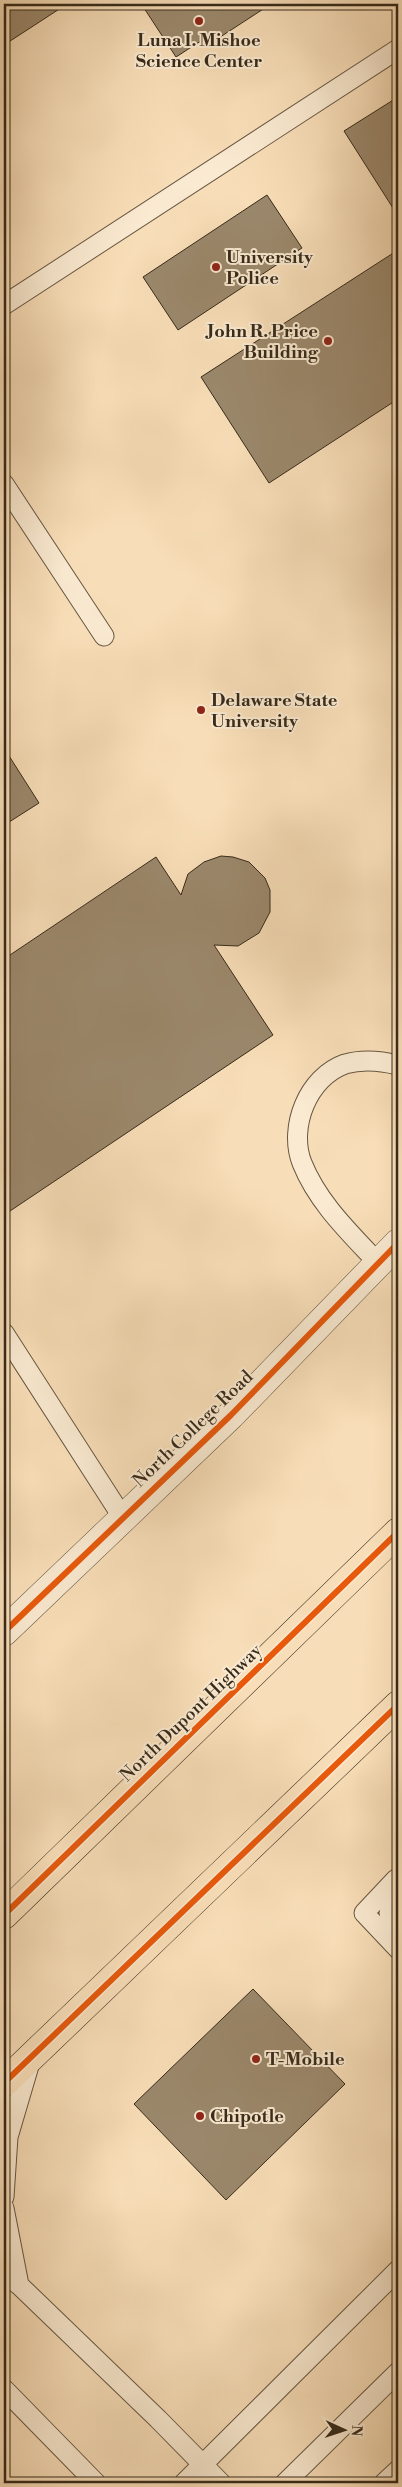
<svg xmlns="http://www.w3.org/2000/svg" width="402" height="2487" viewBox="0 0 402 2487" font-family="'Libre Bodoni',serif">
	<rect width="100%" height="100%" fill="#f8deb8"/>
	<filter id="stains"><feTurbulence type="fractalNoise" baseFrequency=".004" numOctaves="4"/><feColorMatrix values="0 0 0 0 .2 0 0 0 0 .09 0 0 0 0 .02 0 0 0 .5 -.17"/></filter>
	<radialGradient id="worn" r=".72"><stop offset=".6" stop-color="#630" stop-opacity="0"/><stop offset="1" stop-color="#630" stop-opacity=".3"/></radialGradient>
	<path fill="#9b886c" stroke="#372a1a" d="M 4,4 L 67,4 L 4,45 Z
		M 271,4 L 211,43 L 207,37 L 176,57 L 142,5 Z
		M 398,97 L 398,216 L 344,131 Z
		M 267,195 L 302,248 L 178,330 L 143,277 Z
		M 398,250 L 398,399 L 269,483 L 201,377 Z
		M 4,748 L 39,803 L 6,824 L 4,820 Z
		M 221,856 L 233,857 L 249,862 L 265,878 L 270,890 L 270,912 L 259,933 L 238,946 L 214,945 L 273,1035 L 4,1215 L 4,959 L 156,857 L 181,895 L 188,874 L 204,862 Z
		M 253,1989 L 345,2084 L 226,2200 L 134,2104 Z"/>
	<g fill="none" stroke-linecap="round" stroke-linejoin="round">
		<defs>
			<path id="service" d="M 4,305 L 398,49
				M 4,484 L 104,636
				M 378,1263 C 350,1233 318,1203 302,1163 C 288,1127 308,1077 345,1064 C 362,1059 382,1061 398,1065
				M 4,1333 L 123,1518
				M 396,1879 L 364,1913 L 398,1949
				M 398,1904 L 389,1913 L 398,1923
				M 4,2197 L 8,2137 L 31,2059
				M 4,2208 L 19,2285
				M 4,2274 L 19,2285 L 158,2419 L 221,2483
				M 4,2389 L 96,2483
				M 184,2483 L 398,2270
				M 285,2483 L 398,2372
				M 384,2483 L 398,2470"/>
			<path id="minor" d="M 4,1632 L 231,1415 L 398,1243"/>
			<path id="trunk" d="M 4,1915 L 398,1532
				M 4,2083 L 398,1705"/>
		</defs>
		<use href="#service" stroke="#675742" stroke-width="21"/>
		<use href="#minor" stroke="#675742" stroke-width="29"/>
		<use href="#trunk" stroke="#372a1a" stroke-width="29"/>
		<use href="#service" stroke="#faead1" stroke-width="19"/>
		<use href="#minor" stroke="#faead1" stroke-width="28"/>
		<use href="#trunk" stroke="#f8deb8" stroke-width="28"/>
		<defs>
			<path id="cycleway" d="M 4,1632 L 231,1415 L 398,1243
				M 4,1915 L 398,1532
				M 4,2083 L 398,1705"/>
		</defs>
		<use href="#cycleway" stroke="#faead1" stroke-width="9"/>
		<use href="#cycleway" stroke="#e8590c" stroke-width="6"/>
	</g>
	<g fill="#8f2418" stroke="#faead1" stroke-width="2">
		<circle cx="199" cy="21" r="5"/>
		<circle cx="216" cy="267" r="5"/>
		<circle cx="328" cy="341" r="5"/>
		<circle cx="201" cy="710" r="5"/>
		<circle cx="256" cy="2059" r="5"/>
		<circle cx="200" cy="2116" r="5"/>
	</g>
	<g text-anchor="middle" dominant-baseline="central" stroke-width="4" stroke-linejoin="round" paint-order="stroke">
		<g font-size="18" font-weight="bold" fill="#372a1a" stroke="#faead1" text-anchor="start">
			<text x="199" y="40" text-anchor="middle">Luna I. Mishoe<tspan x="199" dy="21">Science Center</tspan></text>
			<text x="226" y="257">University<tspan x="226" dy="21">Police</tspan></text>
			<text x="318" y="331" text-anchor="end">John R. Price<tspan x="318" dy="21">Building</tspan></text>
			<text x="211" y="700">Delaware State<tspan x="211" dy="21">University</tspan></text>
			<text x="266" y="2059">T-Mobile</text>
			<text x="210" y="2116">Chipotle</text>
		</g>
		<g font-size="18" fill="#372a1a" stroke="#faead1">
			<text transform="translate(193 1429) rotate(-44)">North College Road</text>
			<text transform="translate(191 1713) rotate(-44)">North Dupont Highway</text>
		</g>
	</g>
	<rect width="402" height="2487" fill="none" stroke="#f8deb8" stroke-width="20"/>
	<rect x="5" y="5" width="392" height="2477" fill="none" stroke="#372a1a" stroke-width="2.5"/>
	<rect x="10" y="10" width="382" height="2467" fill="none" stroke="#372a1a"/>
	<g transform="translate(344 2430) rotate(93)" stroke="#faead1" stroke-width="4" paint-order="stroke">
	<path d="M0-4L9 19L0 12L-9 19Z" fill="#372a1a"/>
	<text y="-8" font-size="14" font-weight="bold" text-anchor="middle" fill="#372a1a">N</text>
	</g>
	<rect width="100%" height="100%" filter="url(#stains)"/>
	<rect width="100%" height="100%" fill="url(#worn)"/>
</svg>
